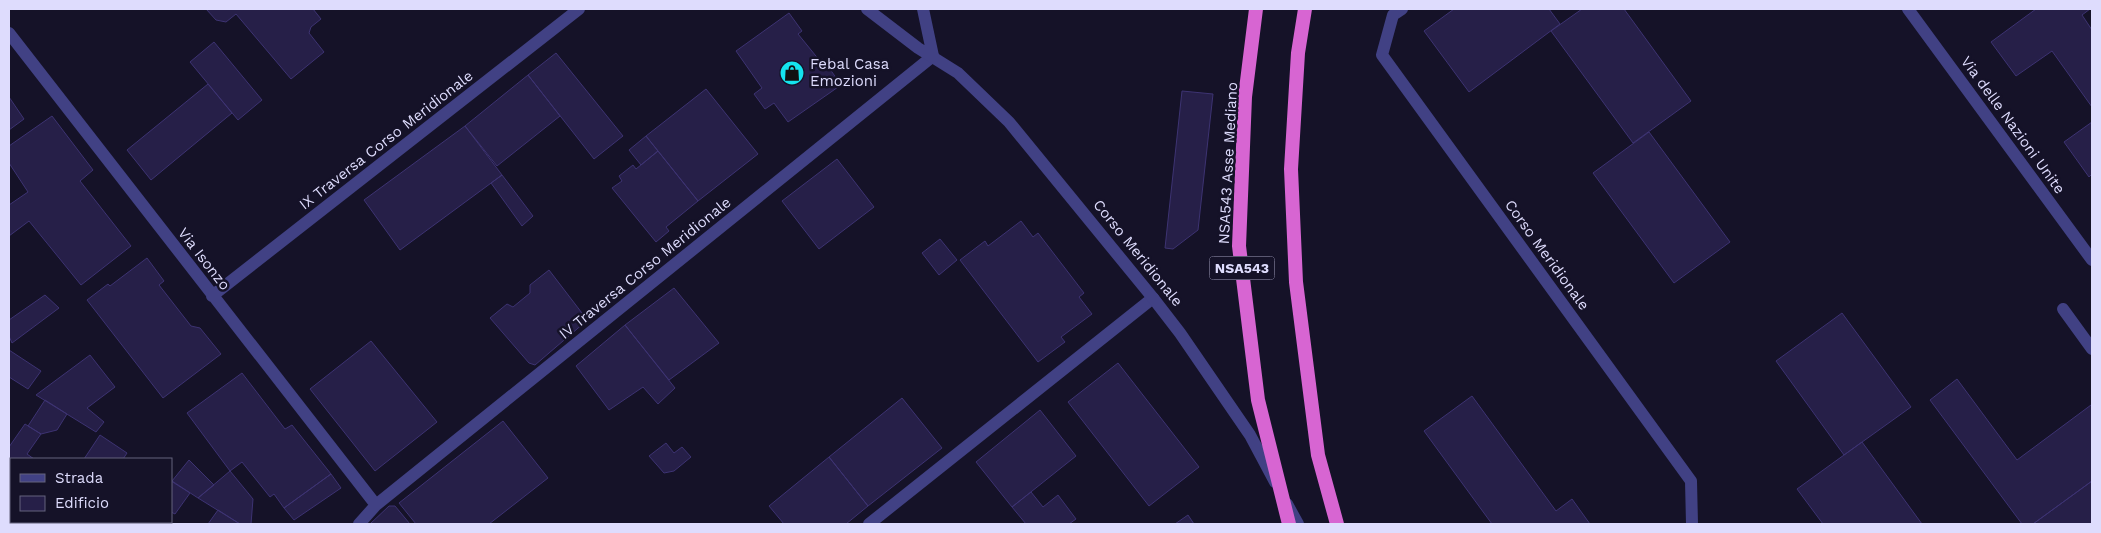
<svg xmlns="http://www.w3.org/2000/svg" width="2101" height="533" viewBox="0 0 2101 533" font-family="'Work Sans',sans-serif">
	<rect width="100%" height="100%" fill="#151228"/>
	<path fill="#261f48" stroke="#3d3372" d="M 206,9 L 313,9 L 321,19 L 311,27 L 309,33 L 324,52 L 291,79 L 236,14 L 226,22 L 216,20 Z
		M 1454,9 L 1549,9 L 1560,24 L 1469,92 L 1424,31 Z
		M 1582,9 L 1624,9 L 1691,101 L 1633,143 L 1551,31 Z
		M 2036,9 L 2090,9 L 2082,15 L 2092,30 L 2092,107 L 2052,51 L 2016,76 L 1991,42 Z
		M 789,13 L 802,31 L 798,34 L 820,61 L 823,59 L 841,85 L 788,122 L 774,103 L 765,109 L 754,94 L 762,88 L 736,51 Z
		M 214,42 L 262,100 L 238,120 L 190,62 Z
		M 556,53 L 623,136 L 594,159 L 528,75 Z
		M 528,75 L 560,116 L 497,166 L 465,126 Z
		M 208,84 L 232,113 L 151,180 L 127,150 Z
		M 706,89 L 758,154 L 698,201 L 646,136 Z
		M 1182,91 L 1213,94 L 1198,230 L 1173,249 L 1165,248 Z
		M 9,97 L 24,119 L 9,130 Z
		M 52,116 L 93,170 L 80,181 L 131,246 L 81,285 L 29,221 L 9,236 L 9,205 L 28,192 L 9,163 L 9,146 Z
		M 2092,122 L 2092,174 L 2089,177 L 2064,142 Z
		M 465,126 L 502,175 L 400,250 L 364,200 Z
		M 1649,132 L 1730,242 L 1674,283 L 1593,173 Z
		M 646,136 L 658,151 L 641,165 L 629,150 Z
		M 658,151 L 698,201 L 666,227 L 669,231 L 656,242 L 612,188 L 622,181 L 619,176 L 633,165 L 636,169 Z
		M 837,159 L 874,207 L 819,249 L 782,201 Z
		M 502,175 L 533,216 L 522,226 L 491,183 Z
		M 1021,221 L 1033,237 L 1038,233 L 1084,293 L 1079,297 L 1092,314 L 1061,337 L 1065,342 L 1038,362 L 960,260 L 985,241 L 988,246 Z
		M 940,239 L 957,260 L 939,275 L 922,253 Z
		M 147,258 L 164,281 L 159,285 L 191,326 L 200,328 L 221,354 L 163,398 L 87,300 L 108,284 L 110,286 Z
		M 549,270 L 585,317 L 584,323 L 535,365 L 529,363 L 490,318 L 507,304 L 513,307 L 530,293 L 530,285 Z
		M 674,288 L 719,343 L 669,380 L 625,325 Z
		M 45,295 L 59,308 L 12,343 L 9,336 L 9,320 Z
		M 1842,313 L 1911,407 L 1844,455 L 1776,361 Z
		M 625,325 L 675,388 L 658,404 L 643,387 L 609,410 L 576,366 Z
		M 371,341 L 437,422 L 375,471 L 310,389 Z
		M 9,350 L 41,371 L 28,389 L 9,377 Z
		M 90,355 L 115,387 L 87,408 L 104,422 L 96,432 L 36,395 Z
		M 1118,363 L 1199,467 L 1149,506 L 1068,402 Z
		M 242,373 L 285,429 L 292,425 L 331,474 L 284,508 L 274,494 L 270,497 L 242,462 L 230,471 L 187,413 Z
		M 1957,379 L 2017,460 L 2091,405 L 2092,407 L 2092,481 L 2033,524 L 2022,524 L 1930,400 Z
		M 1472,396 L 1556,511 L 1572,499 L 1590,524 L 1492,524 L 1424,431 Z
		M 902,398 L 942,448 L 868,506 L 829,457 Z
		M 45,400 L 67,414 L 57,430 L 41,434 L 28,426 Z
		M 1040,410 L 1076,456 L 1012,507 L 976,462 Z
		M 503,421 L 548,478 L 489,524 L 416,524 L 399,503 Z
		M 25,424 L 41,434 L 27,454 L 34,459 L 11,459 L 11,522 L 36,522 L 34,524 L 9,524 L 9,447 Z
		M 100,435 L 127,453 L 123,459 L 84,459 Z
		M 1862,442 L 1922,524 L 1823,524 L 1797,489 Z
		M 666,443 L 674,453 L 682,447 L 691,457 L 674,471 L 664,473 L 649,456 Z
		M 829,457 L 868,506 L 846,524 L 784,524 L 769,506 Z
		M 189,460 L 214,485 L 198,498 L 172,481 Z
		M 230,471 L 253,499 L 251,524 L 240,524 L 198,498 Z
		M 331,474 L 341,488 L 294,520 L 284,508 Z
		M 171,481 L 190,493 L 175,514 L 171,512 Z
		M 2092,481 L 2092,524 L 2033,524 Z
		M 1031,492 L 1043,507 L 1058,495 L 1076,519 L 1069,524 L 1026,524 L 1012,507 Z
		M 389,506 L 395,506 L 410,524 L 370,524 Z
		M 218,510 L 240,524 L 208,524 Z
		M 1188,515 L 1194,524 L 1175,524 Z
		M 48,522 L 123,522 L 122,524 L 47,524 Z"/>
	<g fill="none" stroke-linecap="round" stroke-linejoin="round">
		<path stroke="#414184" stroke-width="12" d="M 2063,309 L 2092,349"/>
		<path stroke="#414184" stroke-width="12" d="M 1402,9 L 1393,15 L 1382,55 L 1691,481 L 1692,524
			M 1908,9 L 2092,260
			M 9,33 L 376,505
			M 212,296 L 579,9
			M 359,524 L 376,505 L 933,56
			M 869,524 L 1153,298"/>
		<path stroke="#414184" stroke-width="12" d="M 867,9 L 918,48 L 958,73 L 1009,122 L 1153,298 L 1180,333 L 1250,435 L 1275,482
			M 923,9 L 933,56
			M 1287,504 L 1298,524"/>
		<path stroke="#d765d2" stroke-width="14" d="M 1305,9 L 1298,53 L 1291,169 L 1296,282 L 1318,455 L 1337,524"/>
		<path stroke="#d765d2" stroke-width="14" d="M 1256,9 L 1245,97 L 1239,246 L 1258,400 L 1289,524"/>
	</g>
	<defs>
		<symbol id="shop-disc" viewBox="-11 -11 22 22"><circle r="9.5" fill="#15e4ef" stroke="#151228"/><path d="M-5-2.5h2.3a2.7 3.5 0 0 1 5.4 0H5L5.5 6h-11ZM-1.5-2.5h3a1.5 2.3 0 0 0-3 0Z" fill="#111"/></symbol>
	</defs>
	<g fill-rule="evenodd">
		<use href="#shop-disc" x="778" y="59" width="28" height="28"/>
	</g>
	<g text-anchor="middle" dominant-baseline="central" stroke-width="5" stroke-linejoin="round" paint-order="stroke">
		<rect fill="#151228" stroke="#a29fbd" stroke-width="1" x="1209.5" y="256.5" width="65" height="23" rx="4"/>
		<g font-size="14" font-weight="bold" fill="#dedcfd">
			<text x="1242" y="268">NSA543</text>
		</g>
		<g font-size="15" fill="#dedcfd" stroke="#151228" text-anchor="start">
			<text x="810" y="64">Febal Casa<tspan x="810" dy="17">Emozioni</tspan></text>
		</g>
		<g font-size="15" fill="#dedcfd" stroke="#151228">
			<text transform="translate(2013 125) rotate(54)">Via delle Nazioni Unite</text>
			<text transform="translate(386 140) rotate(-38)">IX Traversa Corso Meridionale</text>
			<text transform="translate(1228 163) rotate(-87)">NSA543 Asse Mediano</text>
			<text transform="translate(1138 253) rotate(51)">Corso Meridionale</text>
			<text transform="translate(1547 255) rotate(54)">Corso Meridionale</text>
			<text transform="translate(204 259) rotate(52)">Via Isonzo</text>
			<text transform="translate(645 268) rotate(-39)">IV Traversa Corso Meridionale</text>
		</g>
	</g>
	<rect width="2101" height="533" fill="none" stroke="#dedcfd" stroke-width="20"/>
	<rect x="10" y="458" width="162" height="65" fill="#151228" stroke="#65637d"/>
	<rect x="20" y="474" width="25" height="8" fill="#414184" stroke="#65637d"/>
	<text x="55" y="483" font-size="15" fill="#dedcfd">Strada</text>
	<rect x="20" y="496" width="25" height="15" fill="#261f48" stroke="#65637d"/>
	<text x="55" y="508" font-size="15" fill="#dedcfd">Edificio</text>
</svg>
